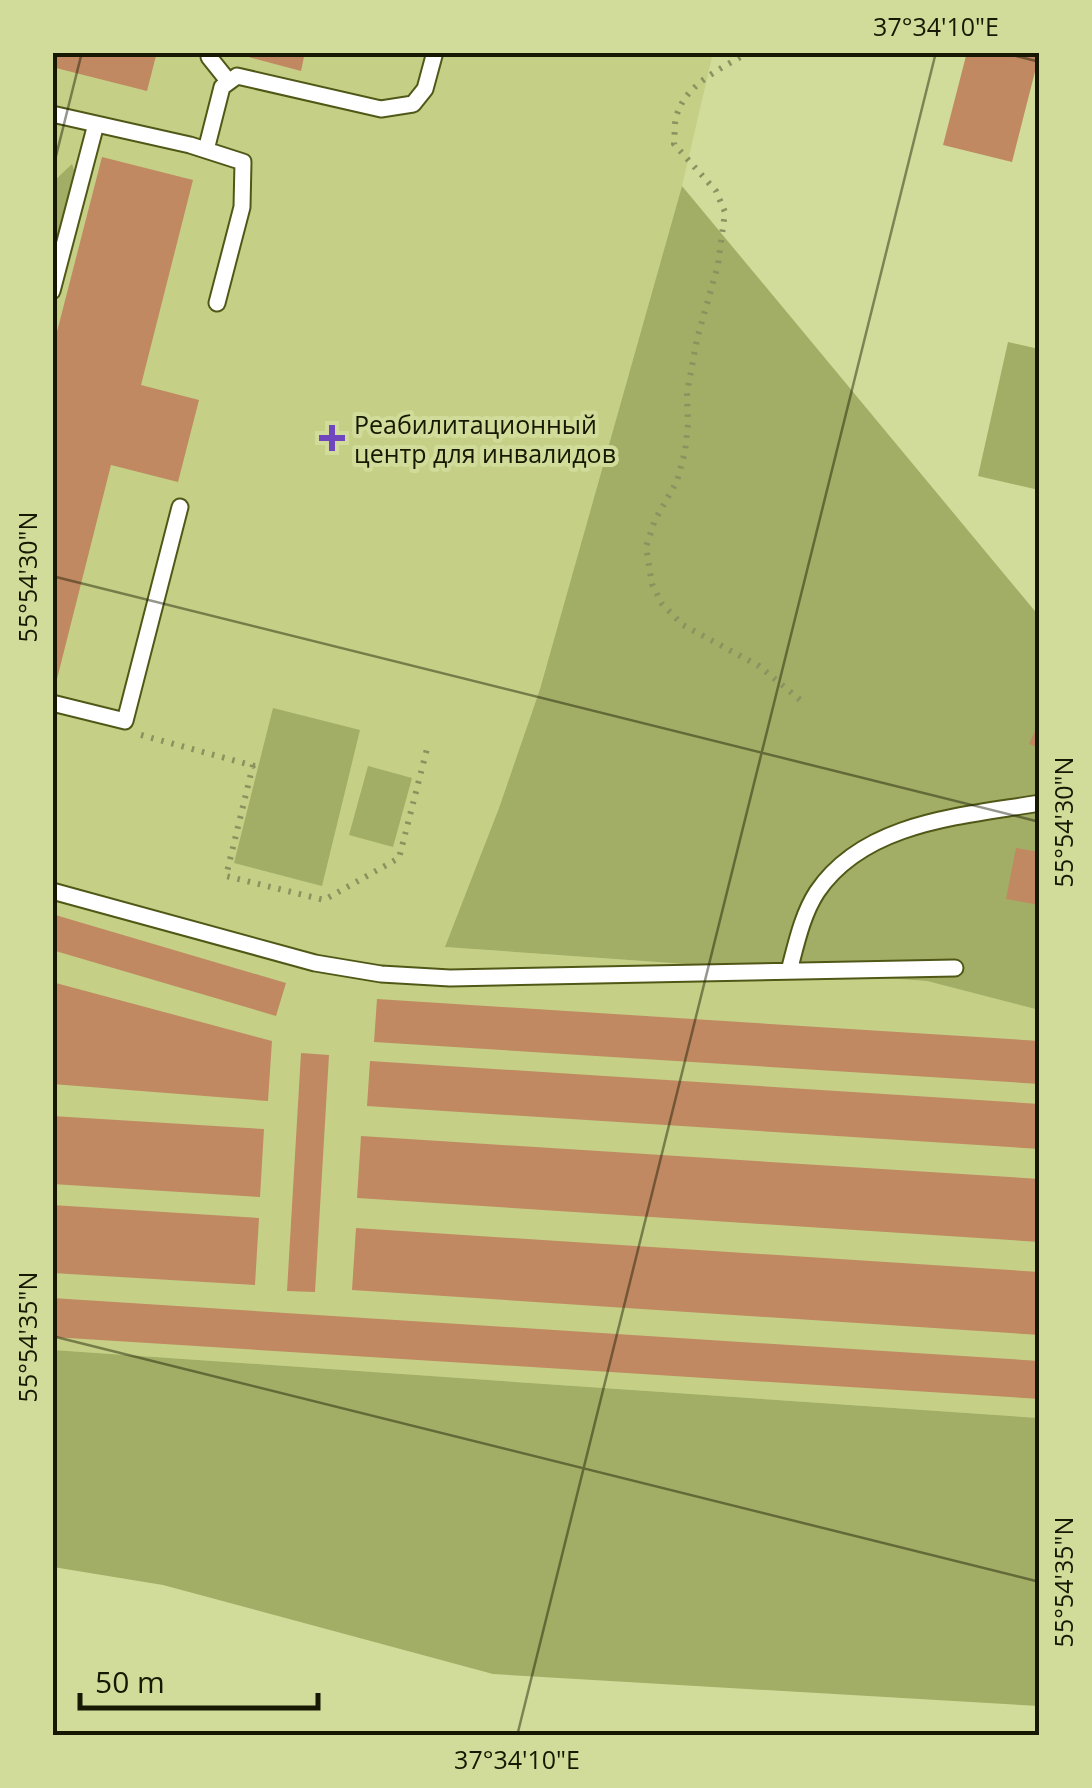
<svg xmlns="http://www.w3.org/2000/svg" width="1092" height="1788" viewBox="0 0 1092 1788" font-family="'Open Sans',sans-serif">
	<rect width="100%" height="100%" fill="#d1dc9a"/>
	<path fill="#c5d086" d="M 52,53 L 713,53 L 682,186 L 540,689 L 499,808 L 446,947 L 927,981 L 1039,1010 L 1039,1418 L 53,1350 Z"/>
	<path fill="#a2ad65" d="M 72,164 L 75,173 L 57,244 L 53,243 L 53,182 Z
		M 682,186 L 1039,616 L 1039,1010 L 927,981 L 445,947 L 499,808 L 540,689 Z
		M 1008,342 L 1039,349 L 1039,490 L 978,476 Z
		M 273,708 L 360,730 L 322,886 L 234,863 Z
		M 368,766 L 412,778 L 393,847 L 349,835 Z
		M 53,1350 L 1039,1418 L 1039,1706 L 493,1674 L 163,1585 L 53,1567 Z"/>
	<path fill="#c08962" d="M 52,52 L 157,52 L 147,91 L 52,67 Z
		M 230,52 L 305,52 L 301,71 Z
		M 967,52 L 1040,52 L 1012,162 L 943,145 Z
		M 102,157 L 193,180 L 141,385 L 199,400 L 178,482 L 111,465 L 57,679 L 52,678 L 52,351 Z
		M 1040,720 L 1040,748 L 1029,744 Z
		M 1016,848 L 1040,852 L 1040,905 L 1006,899 Z
		M 52,914 L 286,983 L 276,1016 L 52,950 Z
		M 52,982 L 272,1041 L 268,1101 L 52,1084 Z
		M 377,999 L 1040,1041 L 1040,1084 L 374,1042 Z
		M 301,1053 L 329,1055 L 315,1292 L 287,1291 Z
		M 370,1061 L 1040,1104 L 1040,1149 L 367,1106 Z
		M 52,1116 L 264,1129 L 260,1197 L 52,1184 Z
		M 361,1136 L 1040,1179 L 1040,1242 L 357,1198 Z
		M 52,1205 L 259,1218 L 255,1285 L 52,1273 Z
		M 356,1228 L 1040,1272 L 1040,1335 L 352,1290 Z
		M 52,1298 L 1040,1361 L 1040,1399 L 52,1337 Z"/>
	<g fill="none" stroke-linecap="round" stroke-linejoin="round">
		<defs>
			<path id="service" d="M 209,52 L 209,57 L 229,82
				M 52,114 L 190,145 L 243,162 L 242,207 L 217,303
				M 206,150 L 222,87 L 237,76 L 381,109 L 413,104 L 425,89 L 435,52
				M 52,291 L 96,124
				M 52,703 L 125,721 L 180,507
				M 52,891 L 315,963 L 381,974 L 450,978 L 955,968
				M 789,971 C 796,945 802,915 817,892 C 865,821 964,816 1040,803"/>
		</defs>
		<use href="#service" stroke="#515817" stroke-width="19"/>
		<path stroke="#8a9260" stroke-width="6" stroke-dasharray="2.5 8" stroke-linecap="butt" d="M 749,52 C 721,69 684,84 676,118 C 674,126 675,136 674,144 L 716,191 L 725,212 L 718,265 L 697,339 L 687,393 L 688,424 L 685,452 L 677,481 L 655,520 L 646,547 L 652,584 L 662,604 L 683,625 L 759,666 L 804,703
			M 141,735 L 258,767
			M 253,765 L 226,876 L 324,900 L 399,858 L 428,745"/>
		<use href="#service" stroke="#fff" stroke-width="15"/>
	</g>
	<path fill="none" stroke="#161801" stroke-width="2.5" stroke-opacity="0.45" d="M 1001,52 L 1040,62M 52,172 L 82,52M 52,576 L 1040,822M 52,1336 L 1040,1582M 517,1736 L 936,52"/>
	<path fill="#7046be" stroke="#d1dc9a" stroke-width="4" d="M327 423h10v10h10v10h-10v10h-10v-10h-10v-10h10z"/>
	<g text-anchor="middle" dominant-baseline="central" stroke-width="8" stroke-linejoin="round" paint-order="stroke">
		<g font-size="25" fill="#161801" stroke="#d1dc9a" text-anchor="start">
			<text x="354" y="424">Реабилитационный<tspan x="354" dy="29">центр для инвалидов</tspan></text>
		</g>
	</g>
	<rect width="1092" height="1788" fill="none" stroke="#d1dc9a" stroke-width="110"/>
	<path d="M80 1693v15h238v-15" fill="none" stroke="#161801" stroke-width="5"/>
	<text x="95" y="1693" font-size="30" fill="#161801" stroke="#d1dc9a" stroke-width="8" paint-order="stroke">50 m</text>
	<rect x="55" y="55" width="982" height="1678" fill="none" stroke="#161801" stroke-width="4"/>
	<g font-size="25" text-anchor="middle" fill="#161801">
		<text x="936" y="36">37°34'10"E</text>
		<text transform="translate(28 577) rotate(-90)" y="9">55°54'30"N</text>
		<text transform="translate(1064 822) rotate(-90)" y="9">55°54'30"N</text>
		<text transform="translate(28 1337) rotate(-90)" y="9">55°54'35"N</text>
		<text transform="translate(1064 1582) rotate(-90)" y="9">55°54'35"N</text>
		<text x="517" y="1769">37°34'10"E</text>
	</g>
</svg>
